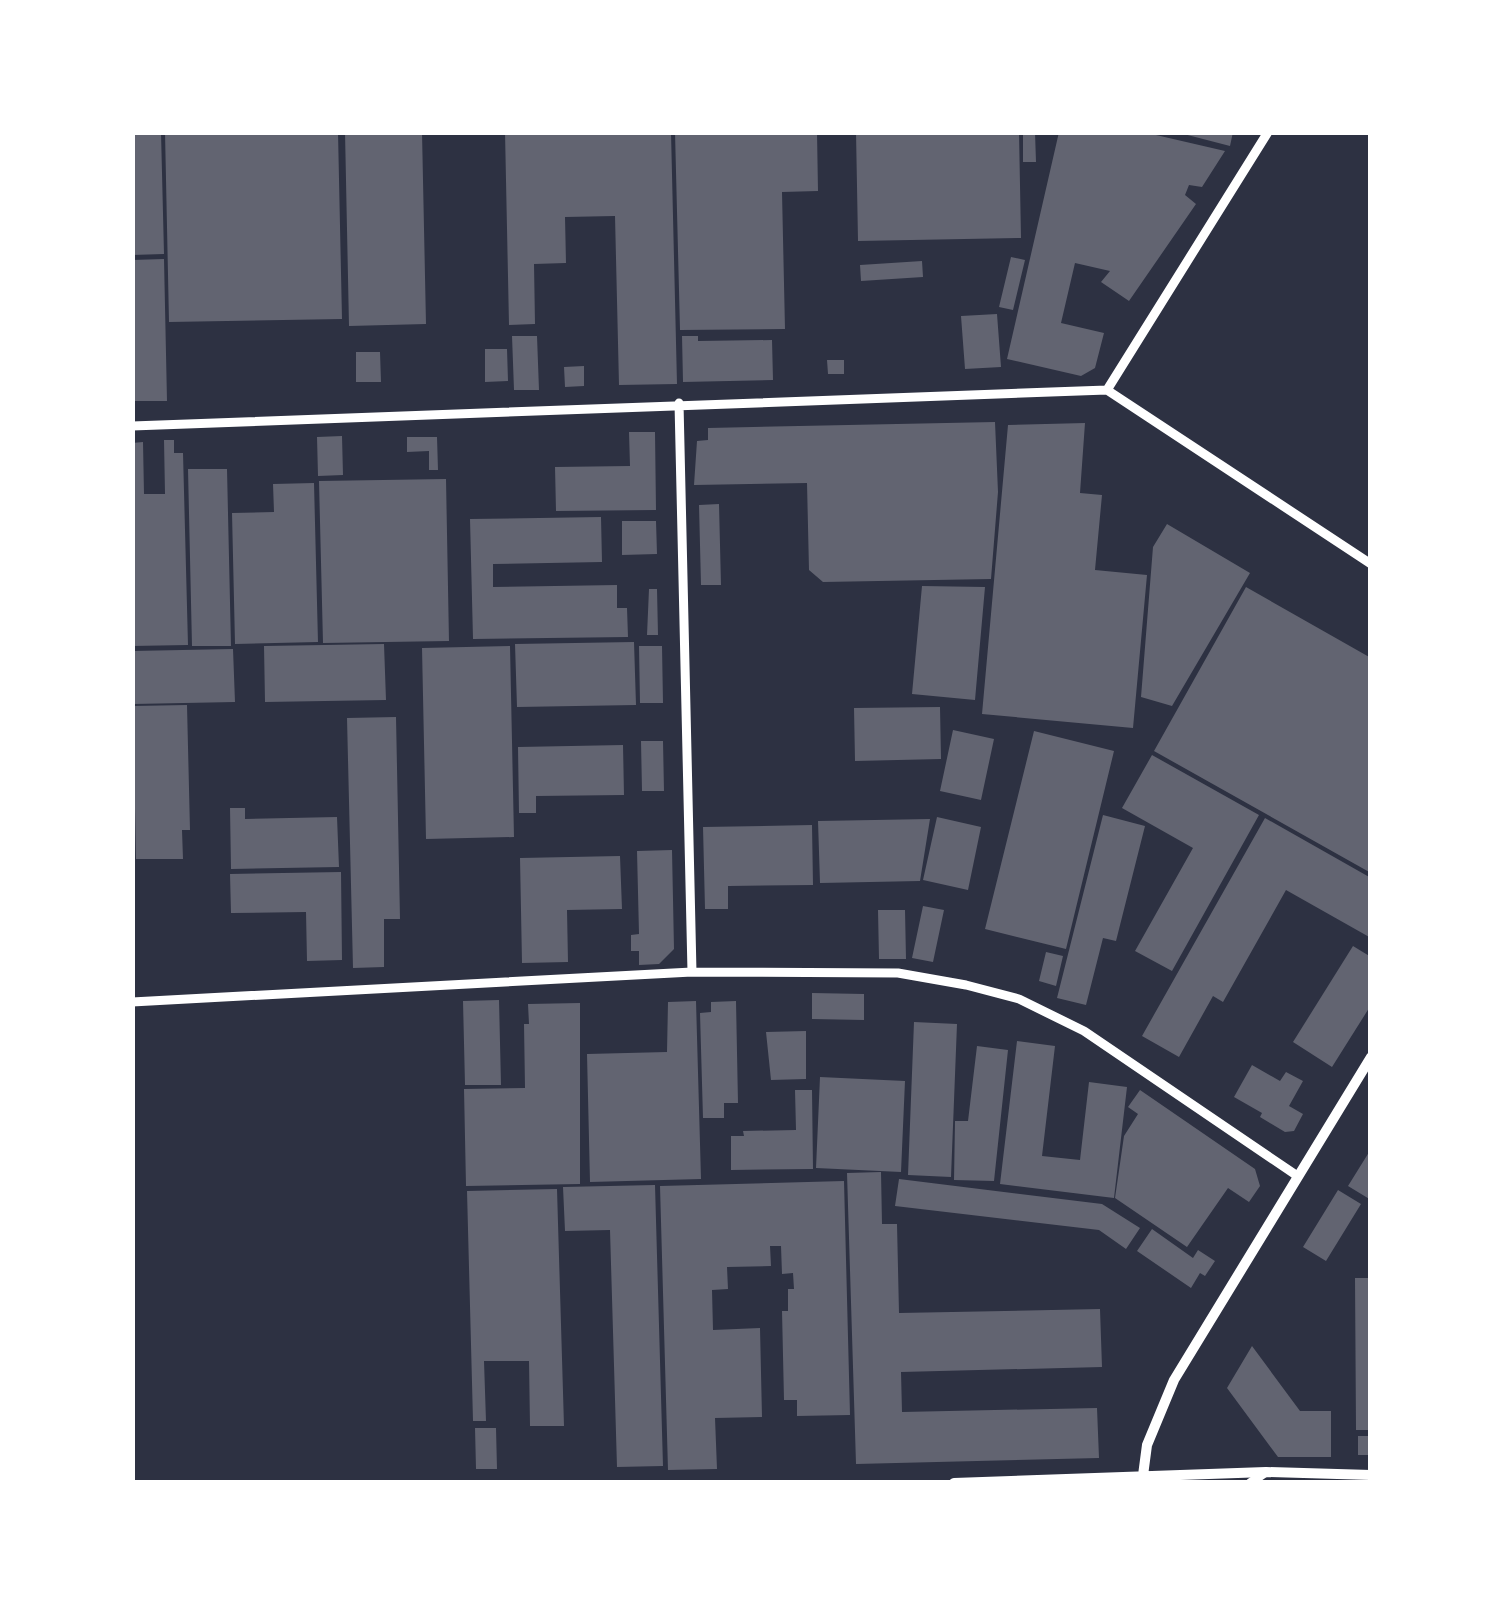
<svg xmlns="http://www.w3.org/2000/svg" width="1503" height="1615" viewBox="0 0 1503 1615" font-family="Bitter,serif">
	<rect width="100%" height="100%" fill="#2d3142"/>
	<path fill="#626471" d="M 132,132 L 161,132 L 164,254 L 132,255 Z
		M 165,132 L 338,132 L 342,319 L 169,322 Z
		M 345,132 L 422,132 L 426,324 L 349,326 Z
		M 505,132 L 671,132 L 677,384 L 619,385 L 615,216 L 565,217 L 566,263 L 534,264 L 535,324 L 509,325 Z
		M 675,132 L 817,132 L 818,191 L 782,192 L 785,329 L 680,330 Z
		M 856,132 L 1019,132 L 1021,238 L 858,241 Z
		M 1023,132 L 1035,132 L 1036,162 L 1023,162 Z
		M 1059,132 L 1143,132 L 1225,151 L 1202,187 L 1189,185 L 1185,195 L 1196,204 L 1129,301 L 1101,282 L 1110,271 L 1075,263 L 1061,323 L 1104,333 L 1095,368 L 1081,376 L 1007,359 Z
		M 1176,132 L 1233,132 L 1230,146 Z
		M 1011,257 L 1025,260 L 1013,310 L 999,307 Z
		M 164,259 L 167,401 L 132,401 L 132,260 Z
		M 922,261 L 923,277 L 861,281 L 860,265 Z
		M 997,314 L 1001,367 L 965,369 L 961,316 Z
		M 512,336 L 537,336 L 539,390 L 514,390 Z
		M 682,336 L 698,336 L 698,341 L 772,340 L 773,380 L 683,382 Z
		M 485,349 L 507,349 L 508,381 L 485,382 Z
		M 356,352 L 380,352 L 381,382 L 356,382 Z
		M 827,360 L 844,360 L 844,374 L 828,374 Z
		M 584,366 L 584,386 L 565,387 L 564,367 Z
		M 995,422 L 998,492 L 991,579 L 823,582 L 809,570 L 807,483 L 694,485 L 697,441 L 708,440 L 708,428 Z
		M 1085,423 L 1080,493 L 1102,495 L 1095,570 L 1147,575 L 1133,728 L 982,714 L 1008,425 Z
		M 629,432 L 655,432 L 656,510 L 556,511 L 555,467 L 630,466 Z
		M 342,436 L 343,475 L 318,476 L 317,437 Z
		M 407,437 L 437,437 L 438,470 L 429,470 L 429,451 L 407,452 Z
		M 164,440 L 174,440 L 174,453 L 183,453 L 188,645 L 132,646 L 132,443 L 143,442 L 144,494 L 165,494 Z
		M 188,469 L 227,469 L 231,646 L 192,646 Z
		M 446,479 L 449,641 L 323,643 L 319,481 Z
		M 314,483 L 318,642 L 235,644 L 232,513 L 274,512 L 273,484 Z
		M 719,504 L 721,585 L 701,585 L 699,505 Z
		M 601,517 L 602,562 L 493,564 L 493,587 L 617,585 L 617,608 L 627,608 L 628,637 L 473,639 L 470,519 Z
		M 622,521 L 656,521 L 657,554 L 622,555 Z
		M 1167,524 L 1250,573 L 1172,706 L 1141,697 L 1153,547 Z
		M 922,586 L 985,587 L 975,700 L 912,694 Z
		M 1246,587 L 1371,658 L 1371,873 L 1154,751 Z
		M 649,589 L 657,589 L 658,635 L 647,635 Z
		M 634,642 L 636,705 L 517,707 L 515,644 Z
		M 384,644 L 386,700 L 265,702 L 264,646 Z
		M 510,646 L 514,837 L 426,839 L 422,648 Z
		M 639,646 L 662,646 L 663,703 L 640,703 Z
		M 233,649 L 235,702 L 133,704 L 132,651 Z
		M 187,705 L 190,830 L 182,830 L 183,859 L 136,859 L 133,706 Z
		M 940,707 L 941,759 L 855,761 L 854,708 Z
		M 396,717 L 400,919 L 384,919 L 384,967 L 353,968 L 347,718 Z
		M 953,730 L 994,739 L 981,800 L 940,791 Z
		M 1034,731 L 1114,751 L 1066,949 L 985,929 Z
		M 641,741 L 663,741 L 664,791 L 642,791 Z
		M 623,745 L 624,795 L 536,796 L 536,813 L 519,813 L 518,747 Z
		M 1152,755 L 1259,815 L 1172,971 L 1135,951 L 1193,848 L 1122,808 Z
		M 230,808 L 245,808 L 245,819 L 337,817 L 339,867 L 231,869 Z
		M 1103,815 L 1145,826 L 1116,941 L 1103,938 L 1086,1005 L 1057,998 Z
		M 937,817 L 981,827 L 968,890 L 923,880 Z
		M 1265,818 L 1371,878 L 1371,938 L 1286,890 L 1223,1002 L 1213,996 L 1179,1057 L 1142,1036 Z
		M 930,819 L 920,881 L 820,883 L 818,821 Z
		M 812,825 L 813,885 L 728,886 L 728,909 L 705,909 L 703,827 Z
		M 672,850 L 674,949 L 659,964 L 639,965 L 639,951 L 631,951 L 631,935 L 639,934 L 637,851 Z
		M 620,856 L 622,909 L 567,910 L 568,962 L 522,963 L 520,858 Z
		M 341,872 L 342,960 L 307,961 L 306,912 L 231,913 L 230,874 Z
		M 923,906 L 944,910 L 933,962 L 912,958 Z
		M 878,910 L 905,910 L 906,959 L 879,959 Z
		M 1353,946 L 1371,957 L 1371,1005 L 1332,1067 L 1293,1042 Z
		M 1046,952 L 1063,956 L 1056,986 L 1039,981 Z
		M 812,993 L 864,994 L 864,1020 L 812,1019 Z
		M 499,1000 L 501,1085 L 465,1085 L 463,1001 Z
		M 696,1001 L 701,1179 L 590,1182 L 587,1054 L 667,1052 L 668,1002 Z
		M 736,1001 L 738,1103 L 724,1103 L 724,1118 L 703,1118 L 700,1013 L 711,1012 L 711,1002 Z
		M 580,1003 L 580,1184 L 466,1186 L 464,1089 L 525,1088 L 524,1024 L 529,1024 L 528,1004 Z
		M 914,1022 L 957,1024 L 951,1177 L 908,1175 Z
		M 806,1031 L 806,1079 L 771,1080 L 766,1032 Z
		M 1017,1041 L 1055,1046 L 1042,1156 L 1080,1160 L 1089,1082 L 1127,1087 L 1114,1198 L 1000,1184 Z
		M 977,1046 L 1008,1050 L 994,1181 L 954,1180 L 955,1121 L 968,1121 Z
		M 1252,1065 L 1280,1081 L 1286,1072 L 1303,1081 L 1289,1106 L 1303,1114 L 1294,1131 L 1285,1132 L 1260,1117 L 1262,1113 L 1234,1097 Z
		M 820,1077 L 905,1081 L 901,1172 L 816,1168 Z
		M 795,1090 L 812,1090 L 813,1169 L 731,1170 L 731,1136 L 744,1136 L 743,1131 L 796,1130 Z
		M 1140,1090 L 1255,1169 L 1260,1186 L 1249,1202 L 1228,1188 L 1187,1247 L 1115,1198 L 1124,1136 L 1138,1114 L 1128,1107 Z
		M 1371,1149 L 1371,1200 L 1348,1186 Z
		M 881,1172 L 882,1224 L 897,1224 L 899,1313 L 1100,1309 L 1102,1367 L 901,1372 L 902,1412 L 1097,1408 L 1099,1458 L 856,1464 L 847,1173 Z
		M 899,1179 L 1102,1204 L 1140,1228 L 1126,1249 L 1099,1230 L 895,1206 Z
		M 844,1181 L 850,1415 L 797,1416 L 797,1400 L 784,1400 L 782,1311 L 788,1311 L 788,1289 L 794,1289 L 793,1273 L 782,1274 L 781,1246 L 770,1246 L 771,1266 L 727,1267 L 728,1289 L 712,1290 L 713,1330 L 760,1328 L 762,1417 L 715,1418 L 717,1469 L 668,1470 L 660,1186 Z
		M 655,1185 L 663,1466 L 617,1467 L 610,1230 L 565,1231 L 563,1187 Z
		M 557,1189 L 564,1426 L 530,1426 L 529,1361 L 484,1361 L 486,1421 L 473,1421 L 467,1191 Z
		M 1338,1190 L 1361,1204 L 1326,1261 L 1303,1247 Z
		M 1152,1229 L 1193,1258 L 1198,1250 L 1215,1261 L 1205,1276 L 1200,1273 L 1191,1288 L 1137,1251 Z
		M 1355,1278 L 1371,1278 L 1371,1430 L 1356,1430 Z
		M 1252,1346 L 1300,1411 L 1331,1411 L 1331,1457 L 1278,1457 L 1227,1388 Z
		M 475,1428 L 496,1428 L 497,1469 L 476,1469 Z
		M 1358,1436 L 1371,1436 L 1371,1455 L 1358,1455 Z"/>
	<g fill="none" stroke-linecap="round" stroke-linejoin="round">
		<path stroke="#fff" stroke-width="9" d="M 1107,390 L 1268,132
			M 679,403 L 692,972
			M 132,426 L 1107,390 L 1371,564
			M 132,1002 L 692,972 L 898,973 L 966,985 L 1019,999 L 1084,1031 L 1296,1175
			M 1250,1483 L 1266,1472"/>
		<path stroke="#fff" stroke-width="10" d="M 954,1483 L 1266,1472 L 1371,1475
			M 1142,1483 L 1147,1445 L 1174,1380 L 1371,1057"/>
	</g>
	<rect width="1503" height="1615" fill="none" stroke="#ffffff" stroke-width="270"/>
</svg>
